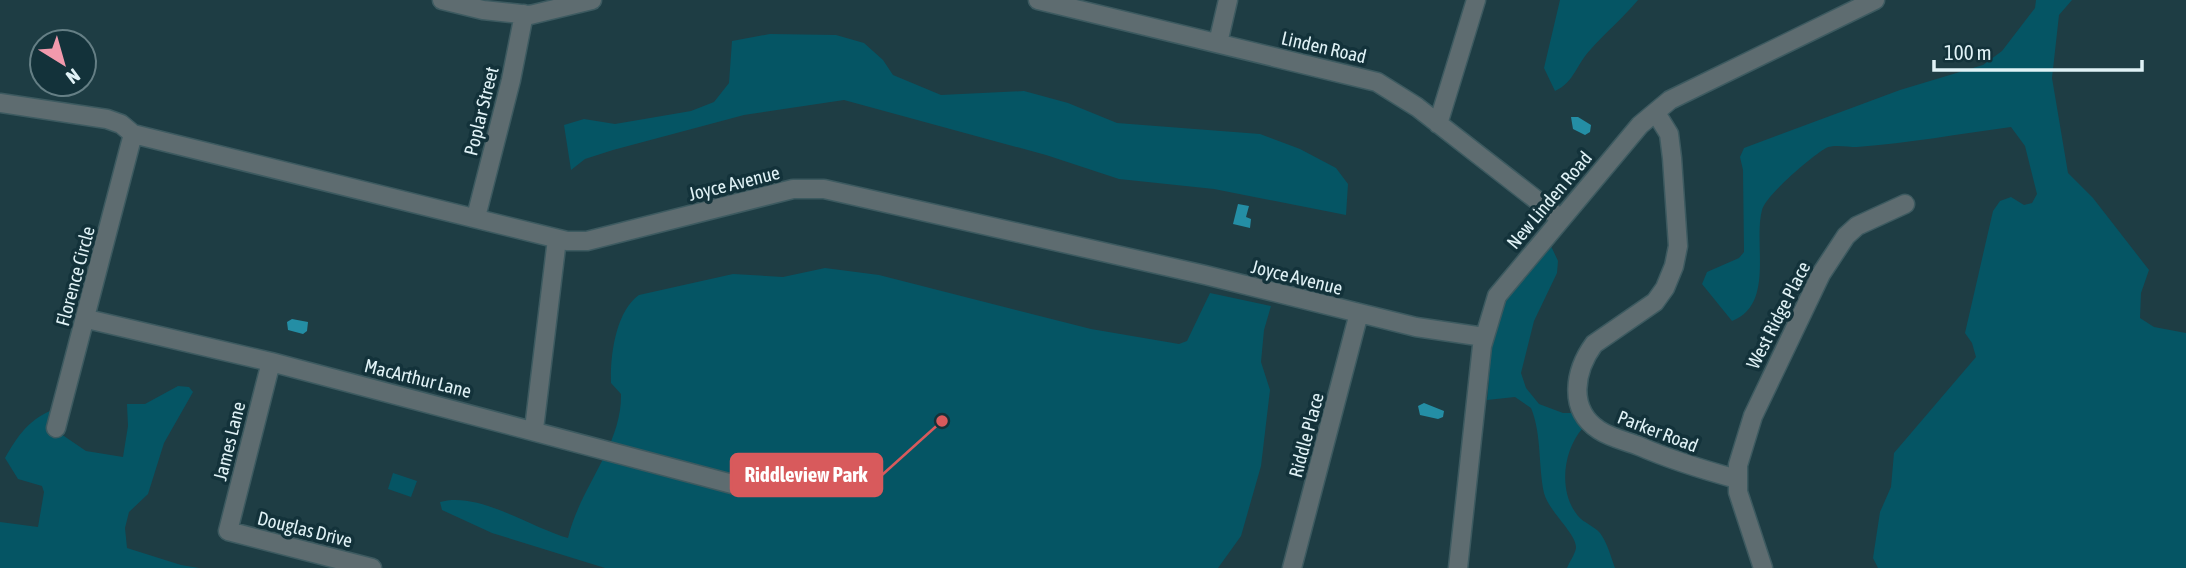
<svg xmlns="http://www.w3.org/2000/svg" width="2186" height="568" viewBox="0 0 2186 568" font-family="'Asap Condensed',sans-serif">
	<rect width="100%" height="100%" fill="#1e3d44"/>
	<path fill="#055564" d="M 1560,0 L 1638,0 C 1623,18 1606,32 1591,49 C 1577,63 1574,83 1555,91 L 1544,68 Z
		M 2036,0 L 2072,0 L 2059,15 L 2052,78 L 2068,173 L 2093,198 L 2149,270 L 2141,293 L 2140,318 L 2154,327 L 2186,333 L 2186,568 L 1878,568 L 1873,558 L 1880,512 L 1891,487 L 1894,453 L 1976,357 L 1972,343 L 1965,333 L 1993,211 L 2000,201 L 2011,197 L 2024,205 L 2032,203 L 2037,194 L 2025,146 L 2011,127 C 1959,134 1909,143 1857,147 C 1848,147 1833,144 1826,148 C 1812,156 1765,196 1762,210 C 1753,244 1775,304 1732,321 L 1702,284 L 1707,272 L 1739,258 L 1744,252 L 1743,170 L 1740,157 L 1744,148 L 1900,90 L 1983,65 L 2002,51 L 2035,8 Z
		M 770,34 L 836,35 L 864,43 L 883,60 L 893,75 L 941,95 L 1024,91 L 1068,103 L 1117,123 L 1260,134 L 1300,149 L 1336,168 L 1348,184 L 1346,215 L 1214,189 L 1119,179 L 1046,155 L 844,100 L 744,115 L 613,150 L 585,159 L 571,170 L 564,125 L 584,119 L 615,124 L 691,111 L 714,102 L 729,83 L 732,41 Z
		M 1551,246 L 1558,261 L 1557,273 L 1534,321 L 1521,373 L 1526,388 L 1539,404 L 1563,413 L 1572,413 L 1582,429 C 1563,451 1558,492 1578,516 C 1584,523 1594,526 1600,533 C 1607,542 1611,557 1615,568 L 1567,568 C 1569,563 1575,554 1576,548 C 1577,534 1549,512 1544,493 C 1538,465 1542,435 1531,408 L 1515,397 L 1487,400 C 1491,371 1488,336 1501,309 C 1512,285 1534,265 1551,246 Z
		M 825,268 L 879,275 L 1091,329 L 1179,344 L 1187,341 L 1210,293 L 1271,306 L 1264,330 L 1261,362 L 1270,390 L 1261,466 L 1241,536 L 1218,568 L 605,568 L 492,533 L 442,510 L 440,502 C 478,491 530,527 568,538 C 580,487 622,446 621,394 L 611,383 C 610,355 616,311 639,295 L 733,274 L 783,277 Z
		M 178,386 L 189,387 L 193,392 L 164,443 L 148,494 L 129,512 L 125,528 L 127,548 L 181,565 L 199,568 L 0,568 L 0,522 L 38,527 L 44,492 L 42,486 L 18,479 L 5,458 C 18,435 30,418 55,409 L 49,433 L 61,434 L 86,451 L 123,457 L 128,426 L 127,404 L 145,404 Z
		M 393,473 L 417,481 L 411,497 L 388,489 Z"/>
	<path fill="#248ea5" d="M 1571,117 L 1578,117 L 1591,125 L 1590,132 L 1585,135 L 1573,129 Z
		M 1238,204 L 1249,206 L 1246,217 L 1251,219 L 1250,228 L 1233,224 Z
		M 292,319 L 308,322 L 307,331 L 303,334 L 288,330 L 287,322 Z
		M 1424,403 L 1444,411 L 1443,417 L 1438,419 L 1420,415 L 1418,406 Z"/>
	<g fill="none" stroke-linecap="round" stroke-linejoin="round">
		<defs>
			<path id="minor" d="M 442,0 L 483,10 L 530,15 L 592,0
				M 1038,0 L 1377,82 L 1417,107 L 1561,219
				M 1218,43 L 1228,0
				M 0,103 L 107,119 L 121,124 L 133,134 L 567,241 L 587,241 L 793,189 L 824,189 L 1205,275 L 1416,327 L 1484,337
				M 1656,113 L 1669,134 L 1672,158 L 1678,246 L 1674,266 L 1665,288 L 1655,302 L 1594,344 C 1575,370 1567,409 1599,430 C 1611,438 1626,441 1639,446 C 1671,460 1704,470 1737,479
				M 1438,124 L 1476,0
				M 476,217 L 511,80 L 524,14
				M 87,319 L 271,362 L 736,485
				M 271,362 L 228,531 L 372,568
				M 56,428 L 133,134
				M 534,429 L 557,239
				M 1292,568 L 1359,313
				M 1458,568 L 1482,346 L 1497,296 L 1640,125 L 1670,100 L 1875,0
				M 1763,568 L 1738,492 L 1738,465 L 1753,416 L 1821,274 L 1846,236 L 1857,226 L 1905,204"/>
		</defs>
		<use href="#minor" stroke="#3d5a60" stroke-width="21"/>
		<use href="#minor" stroke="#5e6c70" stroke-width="18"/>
	</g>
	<g text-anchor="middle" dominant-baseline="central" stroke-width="7" stroke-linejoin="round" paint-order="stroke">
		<g font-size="19" fill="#e0f2f6" stroke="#13323a">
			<text transform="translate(1324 47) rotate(13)">Linden Road</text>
			<text transform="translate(481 111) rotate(-76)">Poplar Street</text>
			<text transform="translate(734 183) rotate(-14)">Joyce Avenue</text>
			<text transform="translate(1549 200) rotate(-50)">New Linden Road</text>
			<text transform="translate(75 276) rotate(-75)">Florence Circle</text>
			<text transform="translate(1297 277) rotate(14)">Joyce Avenue</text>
			<text transform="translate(1778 315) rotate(-63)">West Ridge Place</text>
			<text transform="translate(418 378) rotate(14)">MacArthur Lane</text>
			<text transform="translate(1658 431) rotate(21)">Parker Road</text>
			<text transform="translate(1306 435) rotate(-75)">Riddle Place</text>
			<text transform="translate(229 441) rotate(-76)">James Lane</text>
			<text transform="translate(305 529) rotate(14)">Douglas Drive</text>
		</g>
	</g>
	<path fill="none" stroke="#d85a5c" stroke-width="2.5" d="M942 421L882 475"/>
	<circle fill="#d85a5c" stroke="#13323a" stroke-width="2.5" cx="942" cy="421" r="7"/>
	<rect fill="#d85a5c" stroke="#d85a5c" stroke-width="2.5" x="731" y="454" width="151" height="42" rx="7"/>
	<g font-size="21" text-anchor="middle" font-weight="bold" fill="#fff">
		<text x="806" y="482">Riddleview Park</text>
	</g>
	<g transform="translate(63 63) rotate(143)"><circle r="33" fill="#13323a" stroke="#657f85" stroke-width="2"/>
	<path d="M0-5L12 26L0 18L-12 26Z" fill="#f29aad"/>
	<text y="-10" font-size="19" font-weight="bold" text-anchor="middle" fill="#e0f2f6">N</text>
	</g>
	<path d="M1934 60v10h208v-10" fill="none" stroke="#e0f2f6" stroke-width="3.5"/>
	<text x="1944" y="60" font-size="21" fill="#e0f2f6" stroke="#13323a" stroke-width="5" paint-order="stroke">100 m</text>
</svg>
